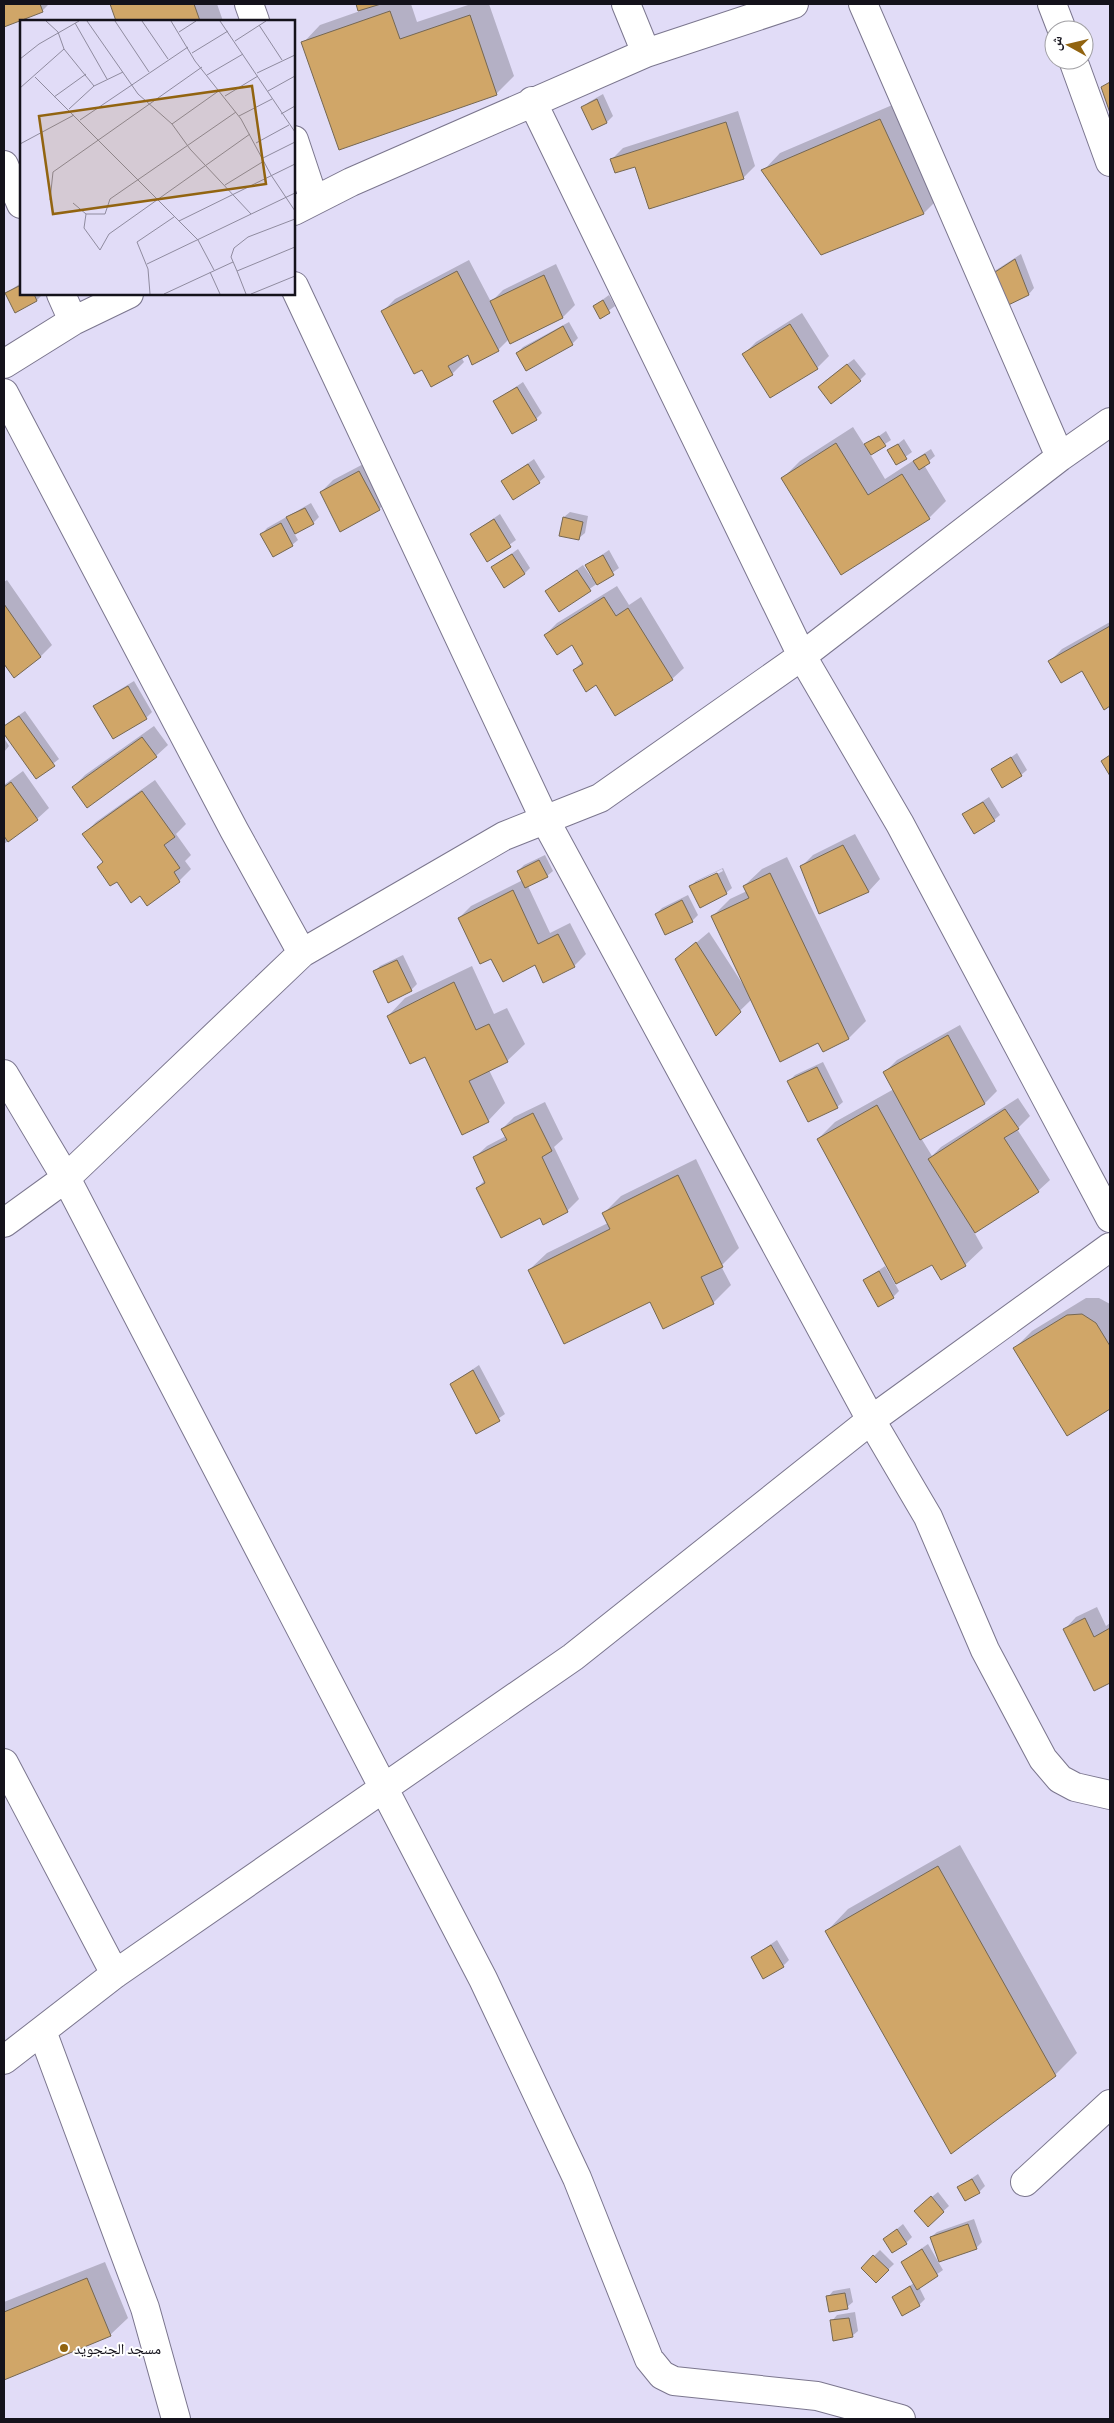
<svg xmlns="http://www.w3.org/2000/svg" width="1114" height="2423" viewBox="0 0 1114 2423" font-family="Commissioner,'Noto Naskh Arabic',sans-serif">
	<rect width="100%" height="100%" fill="#e1dcf7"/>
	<path fill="#0003" fill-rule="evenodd" d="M 4,4 L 48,4 L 48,5 L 42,11 L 4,26 Z
		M 111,4 L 217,4 L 223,21 L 117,21 Z
		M 358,4 L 411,4 L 417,22 L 471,4 L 489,4 L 514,76 L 497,93 L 340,148 L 303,43 L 320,25 L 360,11 Z
		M 603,94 L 613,116 L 607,122 L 593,128 L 583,107 L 589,102 Z
		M 897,103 L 941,196 L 924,213 L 821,253 L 763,171 L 780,153 Z
		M 738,111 L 755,166 L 743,178 L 636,165 L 611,160 L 623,148 Z
		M 1021,254 L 1034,288 L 1029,294 L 999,309 L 993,272 Z
		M 469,260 L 491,302 L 503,290 L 556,264 L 575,305 L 563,317 L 511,342 L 509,339 L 498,350 L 468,353 L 461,357 L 464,362 L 452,374 L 423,368 L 383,311 L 395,299 Z
		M 21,283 L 21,294 L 42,295 L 37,300 L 6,293 Z
		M 609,295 L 615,306 L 600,317 L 594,306 Z
		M 802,313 L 829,356 L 817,368 L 744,354 L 756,342 Z
		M 569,322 L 578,338 L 572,344 L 517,353 L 523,347 Z
		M 854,359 L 866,374 L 860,380 L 825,381 Z
		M 523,382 L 542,413 L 536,419 L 495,401 Z
		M 853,427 L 865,446 L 886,431 L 891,440 L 870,454 L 885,479 L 931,449 L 935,456 L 924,465 L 946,501 L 929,518 L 783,478 L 800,461 Z
		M 904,439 L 912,452 L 897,463 L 889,451 Z
		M 534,459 L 545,477 L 539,482 L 503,481 Z
		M 371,460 L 391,498 L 379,509 L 321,492 L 333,480 Z
		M 311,503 L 319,517 L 313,523 L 294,533 L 298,540 L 292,545 L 262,534 L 267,528 Z
		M 570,512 L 588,516 L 585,533 L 579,538 L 564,517 Z
		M 500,514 L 516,540 L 487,561 L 471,534 Z
		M 518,549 L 530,568 L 525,573 L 493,567 Z
		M 609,550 L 619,568 L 560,610 L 547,591 L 583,565 L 592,578 L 594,577 L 587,565 Z
		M 7,580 L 52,645 L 41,656 L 14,676 L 4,662 L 4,582 Z
		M 617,586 L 629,605 L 641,597 L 684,668 L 672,679 L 597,683 L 574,670 L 583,661 L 572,644 L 545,635 L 557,623 Z
		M 1110,622 L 1110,705 L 1104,708 L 1082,669 L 1050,661 L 1062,649 Z
		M 134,681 L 152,712 L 146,718 L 95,706 L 101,701 Z
		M 25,711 L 59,759 L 36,777 L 4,731 L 4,727 L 8,723 Z
		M 154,726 L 168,745 L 156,756 L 73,787 L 85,775 Z
		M 4,738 L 9,746 L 4,752 Z
		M 1017,753 L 1027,770 L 1021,775 L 993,770 Z
		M 23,771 L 49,808 L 37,819 L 4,844 L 4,785 Z
		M 155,780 L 186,824 L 176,834 L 191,855 L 185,861 L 191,869 L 179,881 L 140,895 L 104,862 L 84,834 L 96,822 Z
		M 989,797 L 1000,815 L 994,820 L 963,814 Z
		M 855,834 L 880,879 L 869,891 L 801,867 L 813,855 Z
		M 545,855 L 553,871 L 547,876 L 528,886 L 550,933 L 570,923 L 586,954 L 574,966 L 536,964 L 492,957 L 459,918 L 471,906 L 523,880 L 518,871 L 524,865 Z
		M 787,857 L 866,1021 L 849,1038 L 824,1050 L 819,1041 L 752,999 L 716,1034 L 677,959 L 709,932 L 744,986 L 745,985 L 712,917 L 730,899 L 747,891 L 744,886 L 762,869 Z
		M 723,868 L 732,888 L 726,893 L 690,887 L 696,881 ZM 722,869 L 723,871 L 696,885 L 696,882 Z
		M 688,895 L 698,915 L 692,921 L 656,914 L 662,908 Z
		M 403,955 L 417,984 L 411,990 L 374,972 L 380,966 Z
		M 472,966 L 494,1014 L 507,1008 L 525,1044 L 507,1061 L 489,1070 L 505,1103 L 488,1121 L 388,1016 L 405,998 Z
		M 960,1025 L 997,1091 L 985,1103 L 921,1138 L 932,1156 L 941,1147 L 1018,1098 L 1030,1116 L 1017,1129 L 1050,1180 L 1038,1191 L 974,1232 L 983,1248 L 965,1265 L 933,1263 L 818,1139 L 835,1122 L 894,1089 L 885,1072 L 897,1060 Z
		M 823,1062 L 843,1102 L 837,1107 L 789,1081 L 795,1075 Z
		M 545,1102 L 563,1139 L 554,1147 L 579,1199 L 567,1211 L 541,1216 L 477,1188 L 485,1180 L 475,1157 L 487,1146 L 506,1136 L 502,1129 L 514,1117 Z
		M 696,1159 L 739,1248 L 721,1266 L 731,1285 L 713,1303 L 650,1300 L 529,1270 L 547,1253 L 608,1223 L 604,1213 L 621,1196 Z
		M 885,1266 L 899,1291 L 893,1297 L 865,1280 Z
		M 1086,1298 L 1099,1298 L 1110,1304 L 1110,1408 L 1067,1434 L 1015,1348 L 1032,1331 Z
		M 479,1365 L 505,1414 L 477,1433 L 451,1384 Z
		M 1097,1607 L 1106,1626 L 1110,1623 L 1110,1682 L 1095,1689 L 1065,1629 L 1076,1617 Z
		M 960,1845 L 1077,2053 L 1055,2075 L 827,1931 L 848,1909 Z
		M 777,1940 L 789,1960 L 783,1966 L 752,1957 Z
		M 978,2174 L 985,2186 L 979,2192 L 959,2187 Z
		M 938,2192 L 949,2206 L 928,2225 L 922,2205 Z
		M 974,2219 L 982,2242 L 976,2248 L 931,2237 L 937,2232 Z
		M 903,2224 L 912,2237 L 906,2243 L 885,2239 Z
		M 928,2244 L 943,2270 L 919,2287 L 925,2299 L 919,2305 L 893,2297 L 914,2283 L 902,2262 Z
		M 880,2250 L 894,2264 L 876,2281 L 862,2268 Z
		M 105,2262 L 128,2318 L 110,2335 L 4,2379 L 4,2302 Z
		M 850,2288 L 853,2302 L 847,2307 L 828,2297 L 833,2291 Z
		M 855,2312 L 858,2331 L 852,2336 L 832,2321 L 837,2315 Z"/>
	<path fill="#d0a668" stroke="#756752" d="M 4,4 L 40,4 L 43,12 L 4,27 Z
		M 110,4 L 194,4 L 200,21 L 116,21 Z
		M 356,4 L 381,4 L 358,11 Z
		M 390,11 L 400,39 L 470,15 L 497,95 L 339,150 L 301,42 Z
		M 1110,82 L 1110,113 L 1101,87 Z
		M 597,99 L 607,123 L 592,130 L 581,107 Z
		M 880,119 L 924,214 L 821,255 L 761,170 Z
		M 726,122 L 744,179 L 649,209 L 635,167 L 615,173 L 610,159 Z
		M 1015,259 L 1029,295 L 998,310 L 986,278 Z
		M 457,271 L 499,351 L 472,365 L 468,355 L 448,366 L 453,375 L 431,387 L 422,370 L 414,374 L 381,311 Z
		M 544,275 L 563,318 L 510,344 L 490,301 Z
		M 21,285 L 21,294 L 34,294 L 37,301 L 15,313 L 5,293 Z
		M 603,300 L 610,313 L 600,319 L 593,306 Z
		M 790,324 L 818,369 L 770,398 L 742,354 Z
		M 563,326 L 573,345 L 526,371 L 516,353 Z
		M 847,364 L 861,381 L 831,404 L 818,387 Z
		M 517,387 L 537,420 L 512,434 L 493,401 Z
		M 879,436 L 886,446 L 871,455 L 864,444 Z
		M 836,443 L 868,495 L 902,474 L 930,519 L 841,575 L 781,478 Z
		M 898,444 L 907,459 L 896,465 L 887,450 Z
		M 925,454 L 930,463 L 919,470 L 913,461 Z
		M 528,464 L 540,483 L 513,500 L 501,481 Z
		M 359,471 L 380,510 L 340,532 L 320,492 Z
		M 305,508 L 314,524 L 295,534 L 286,517 Z
		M 563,517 L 583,522 L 579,540 L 559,536 Z
		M 494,519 L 511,547 L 487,562 L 470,534 Z
		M 281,523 L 293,546 L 273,557 L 260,534 Z
		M 512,554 L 525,574 L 504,588 L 491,567 Z
		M 603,555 L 614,575 L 597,585 L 585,565 Z
		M 577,570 L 591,591 L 559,612 L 545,591 Z
		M 604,597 L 616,616 L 628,608 L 673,680 L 615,716 L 596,685 L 586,692 L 573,670 L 583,664 L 572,645 L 557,655 L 544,635 Z
		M 4,604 L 41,657 L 14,678 L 4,664 Z
		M 1110,626 L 1110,706 L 1104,710 L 1082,671 L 1061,683 L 1048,661 Z
		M 128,686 L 147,719 L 113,739 L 93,706 Z
		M 19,716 L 55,766 L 36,779 L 4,734 L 4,726 Z
		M 142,737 L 157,757 L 87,808 L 72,787 Z
		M 1110,755 L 1110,776 L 1101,761 Z
		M 1011,757 L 1022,776 L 1002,788 L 991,769 Z
		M 11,782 L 38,820 L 8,842 L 4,836 L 4,787 Z
		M 142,791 L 175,837 L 164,845 L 180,868 L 174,872 L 180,882 L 147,906 L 140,896 L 131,903 L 117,882 L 110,886 L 97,867 L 103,862 L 82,834 Z
		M 983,802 L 995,821 L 974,834 L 962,814 Z
		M 843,845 L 869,892 L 819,914 L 800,866 Z
		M 539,860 L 548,877 L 525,888 L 517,871 Z
		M 717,873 L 727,894 L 700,908 L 689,886 Z
		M 770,873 L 849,1039 L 823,1052 L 818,1043 L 780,1062 L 711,916 L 749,898 L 743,886 Z
		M 513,890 L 538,944 L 558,934 L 575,967 L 543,983 L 535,965 L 503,982 L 491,959 L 480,964 L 458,918 Z
		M 682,900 L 693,922 L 665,935 L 655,914 Z
		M 696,942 L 741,1012 L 716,1036 L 675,959 Z
		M 397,960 L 412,991 L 388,1003 L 373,971 Z
		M 454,982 L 476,1030 L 489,1024 L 508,1062 L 469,1081 L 489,1122 L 462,1135 L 425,1057 L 410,1064 L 387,1016 Z
		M 948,1035 L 985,1104 L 920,1140 L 883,1072 Z
		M 817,1067 L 838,1108 L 808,1122 L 787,1081 Z
		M 877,1105 L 966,1266 L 941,1280 L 932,1265 L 896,1284 L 817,1139 Z
		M 1005,1109 L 1019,1129 L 1004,1138 L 1039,1192 L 975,1233 L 928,1159 Z
		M 533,1113 L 552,1151 L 542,1157 L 568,1212 L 543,1225 L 540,1218 L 501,1238 L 476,1188 L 485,1183 L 473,1157 L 507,1140 L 501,1129 Z
		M 678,1175 L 723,1267 L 701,1277 L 714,1304 L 663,1329 L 650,1302 L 564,1344 L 528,1270 L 610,1229 L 602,1213 Z
		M 879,1271 L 894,1298 L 878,1307 L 863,1280 Z
		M 1082,1314 L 1096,1323 L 1110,1346 L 1110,1409 L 1067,1436 L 1013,1348 L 1067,1315 Z
		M 473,1370 L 500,1421 L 476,1434 L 450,1384 Z
		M 1085,1618 L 1094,1637 L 1110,1628 L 1110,1683 L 1094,1691 L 1063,1629 Z
		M 938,1866 L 1056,2076 L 951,2154 L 825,1931 Z
		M 771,1945 L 784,1967 L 763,1979 L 751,1957 Z
		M 972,2179 L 980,2193 L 965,2201 L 957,2187 Z
		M 931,2196 L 944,2212 L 928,2227 L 914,2211 Z
		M 968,2224 L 977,2249 L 939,2262 L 930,2237 Z
		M 897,2229 L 907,2244 L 892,2253 L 883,2239 Z
		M 922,2249 L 938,2276 L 917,2290 L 901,2262 Z
		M 873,2255 L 889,2270 L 876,2283 L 861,2268 Z
		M 87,2278 L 111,2336 L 4,2380 L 4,2312 Z
		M 910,2286 L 920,2306 L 902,2316 L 892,2297 Z
		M 845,2293 L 848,2309 L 829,2312 L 826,2296 Z
		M 849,2318 L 853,2337 L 833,2341 L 830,2320 Z"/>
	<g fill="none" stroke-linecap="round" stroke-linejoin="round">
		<defs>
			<path id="minor" d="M 249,4 L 255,21
				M 626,4 L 646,53
				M 863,4 L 1060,457
				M 1052,4 L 1062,30
				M 1073,60 L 1110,162
				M 532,101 L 802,656 L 900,824 L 1110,1218
				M 294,140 L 314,200
				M 4,165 L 21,204
				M 294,211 L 351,182 L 646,53 L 794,4
				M 294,286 L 544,818 L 871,1420 L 928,1517 L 985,1650 L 1043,1759 L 1060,1779 L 1075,1787 L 1110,1795
				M 61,294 L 73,321
				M 4,364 L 73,321 L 129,294
				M 4,393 L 234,830 L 302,953
				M 4,1074 L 66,1178 L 483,1979 L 577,2178 L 649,2359 L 662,2375 L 674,2381 L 817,2396 L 901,2419
				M 4,1223 L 66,1178 L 302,953 L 504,836 L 600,798 L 802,656 L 1060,457 L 1110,422
				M 4,1763 L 115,1974
				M 42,2031 L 145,2308 L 176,2419
				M 4,2060 L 115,1974 L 573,1657 L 871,1420 L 1110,1247
				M 1025,2182 L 1110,2104"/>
		</defs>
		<use href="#minor" stroke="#7b768e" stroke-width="30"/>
		<use href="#minor" stroke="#fff" stroke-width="28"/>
	</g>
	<circle fill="#926410" stroke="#fff" stroke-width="2" cx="64" cy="2348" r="5"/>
	<g text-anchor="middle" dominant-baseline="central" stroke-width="4" stroke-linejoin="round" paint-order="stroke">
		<g font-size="15" fill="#14121b" stroke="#fff" text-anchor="start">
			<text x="74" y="2348">مسجد الجنجويد</text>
		</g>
	</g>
	<g transform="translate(20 20)">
		<rect width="275" height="275" fill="#e1dcf7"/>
		<path fill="none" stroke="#8f8b9f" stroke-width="1" d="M 26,1 L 38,12 L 44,29 L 74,66 L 49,89M 67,1 L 118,74 L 152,104 L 170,129 L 231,194M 95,1 L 129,52M 122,1 L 148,39M 151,1 L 175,41 L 221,99 L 251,155 L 275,191M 200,1 L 275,112M 55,3 L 87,59M 239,5 L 262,40M 159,12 L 176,1M 215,21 L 246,1M 172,33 L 208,11M 0,39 L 19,24 L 59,1M 237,53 L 275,35M 187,55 L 223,34M 15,57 L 178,220 L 194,250M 74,66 L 103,52M 0,68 L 44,29M 248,71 L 275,56M 205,76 L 238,56M 34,77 L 66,54M 261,94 L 275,86M 219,96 L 252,79M 60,100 L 168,27M 152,104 L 200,70M 236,123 L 269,105M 0,124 L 54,95M 243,138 L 275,122M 205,165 L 244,141M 30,180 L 33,152 L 182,47M 53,183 L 66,194 L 85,194 L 90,179 L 216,92M 66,194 L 64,208 L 80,230 L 89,214 L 230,114M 275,199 L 228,217 L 214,228 L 211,237 L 217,251 L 275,227M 159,201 L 275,144M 127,244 L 275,173M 217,251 L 226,274M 190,252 L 200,274M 130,274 L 128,249 L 117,222 L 154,197M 144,274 L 213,242M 231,274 L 275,256"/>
		<path fill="#926410" fill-opacity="0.15" stroke="#926410" stroke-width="2.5" d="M 232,66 L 246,164 L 33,194 L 19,96 Z"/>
		<rect width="275" height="275" fill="none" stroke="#14121b" stroke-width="2.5"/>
	</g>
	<rect width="1114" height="2423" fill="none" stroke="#14121b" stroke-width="10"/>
	<g transform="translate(1069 45) rotate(278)"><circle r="24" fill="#ffffff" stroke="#a1a0a4"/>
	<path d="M0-4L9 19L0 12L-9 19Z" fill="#926410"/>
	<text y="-8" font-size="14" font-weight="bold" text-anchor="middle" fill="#14121b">ش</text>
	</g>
</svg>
